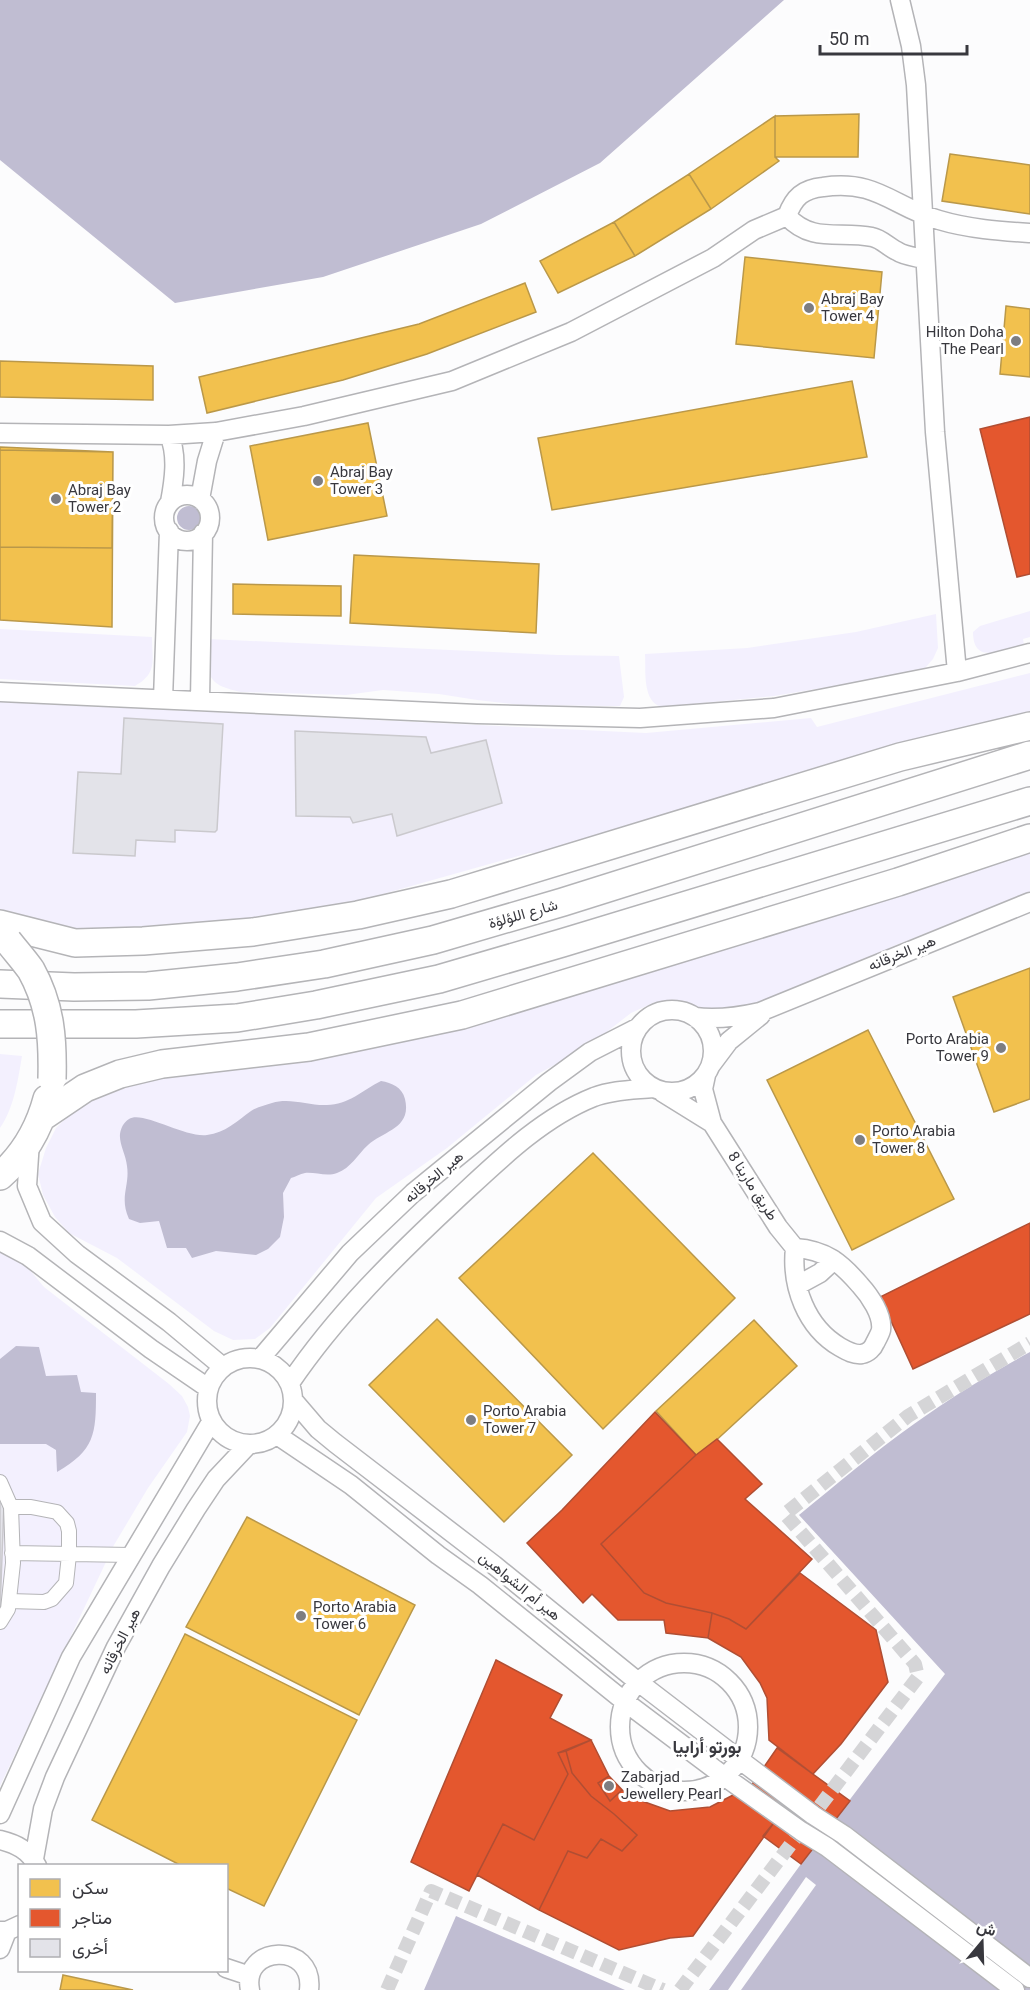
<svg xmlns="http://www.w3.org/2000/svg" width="1030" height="1990" viewBox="0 0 1030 1990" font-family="Roboto,Vazirmatn,sans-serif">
	<rect width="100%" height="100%" fill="#fcfcfd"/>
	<path fill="#f3f0fe" d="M 1030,611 L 1030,637 L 1023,639 L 1024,645 C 1004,650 973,666 973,632 L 980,626 Z
		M 936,614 L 938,648 L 933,659 L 925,668 L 894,676 L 774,696 L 662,707 C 642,702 646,671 645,654 L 747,648 L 856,632 Z
		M 0,629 L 152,637 C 152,660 158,673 135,686 L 0,679 Z
		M 208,639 L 558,655 L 619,656 L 624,697 L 620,706 L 614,706 L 522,705 L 477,700 L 439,694 L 383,690 L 346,695 L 241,692 C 202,684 209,673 208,639 Z
		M 1030,673 L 1030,718 L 542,853 L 529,853 L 351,903 L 212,924 L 75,931 L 38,924 L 0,910 L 0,702 L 646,733 L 811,718 L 817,727 Z
		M 1030,849 L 1030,892 L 896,945 L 760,1005 L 717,1014 L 678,1003 L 655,1002 L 631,1013 L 586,1048 L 536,1075 L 447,1148 L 376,1198 L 270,1328 L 255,1339 L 233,1340 L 214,1331 L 117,1258 L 69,1233 L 55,1217 L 43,1195 L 38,1174 L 46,1148 L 56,1128 L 79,1105 L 149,1072 L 276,1060 Z
		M 0,1054 L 22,1056 C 18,1080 14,1108 0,1128 Z
		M 0,1250 L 29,1269 L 44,1287 L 169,1384 L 182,1396 L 188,1407 L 190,1416 L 187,1432 L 148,1488 L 114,1545 L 0,1786 Z"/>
	<path fill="#c0bdd2" d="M 0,0 L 784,0 L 600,163 L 481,224 L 323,277 L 175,303 L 0,160 Z
		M177 518a12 12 0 1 1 24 0a12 12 0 1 1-24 0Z
		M 381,1081 C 392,1083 402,1087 405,1099 C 412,1129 383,1131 368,1145 C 357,1155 351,1168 337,1173 C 327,1177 315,1172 305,1173 C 300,1174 295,1177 291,1178 L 283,1193 L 284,1217 L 280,1237 L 268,1249 L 256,1255 L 216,1251 L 192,1258 L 186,1248 L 167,1248 L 159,1221 L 140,1223 L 129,1219 C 119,1197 130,1186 127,1166 C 126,1155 119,1144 120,1134 C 121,1128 123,1123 129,1119 C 142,1110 185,1138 207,1135 C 225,1133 237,1121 251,1111 C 257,1107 266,1105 272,1103 C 290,1097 309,1106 327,1105 C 348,1105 363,1090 381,1081 Z
		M 16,1346 L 39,1347 L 46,1376 L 77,1375 L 81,1392 L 96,1393 C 96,1434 95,1450 57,1472 L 56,1450 L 46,1444 L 0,1444 L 0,1359 Z
		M 1030,1352 L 1030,1990 L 709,1990 L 801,1864 L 945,1674 L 799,1515 C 837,1484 874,1452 914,1424 C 951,1397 990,1374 1030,1352 Z
		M 456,1916 L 625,1990 L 424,1990 Z"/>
	<path fill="#fcfcfd" d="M 806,1877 L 816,1885 L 741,1990 L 728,1990 Z"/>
	<path fill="#f2c14e" stroke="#ba9849" stroke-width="1.5" d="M 859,114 L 858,157 L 775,157 L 775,116 Z
		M 775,116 L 775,157 L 779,161 L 711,209 L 689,174 Z
		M 950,154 L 1030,165 L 1030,214 L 942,201 Z
		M 689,174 L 711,209 L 635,256 L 614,222 Z
		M 614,222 L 635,256 L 558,293 L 540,261 Z
		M 745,257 L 882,272 L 874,358 L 736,344 Z
		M 525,283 L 536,312 L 427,354 L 343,380 L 207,413 L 199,377 L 419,324 Z
		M 1006,306 L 1030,309 L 1030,377 L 1000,374 Z
		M 0,361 L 153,366 L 153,400 L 0,397 Z
		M 852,381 L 867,457 L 552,510 L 538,438 Z
		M 368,423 L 387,516 L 268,540 L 250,446 Z
		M 0,447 L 113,452 L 112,627 L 0,620 Z
		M 0,450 L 113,452 L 112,548 L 0,547 Z
		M 354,555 L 539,564 L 536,633 L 350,623 Z
		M 233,584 L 341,586 L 341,616 L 233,614 Z
		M 1030,968 L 1030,1099 L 994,1112 L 953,997 Z
		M 868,1030 L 954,1199 L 852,1250 L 767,1080 Z
		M 593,1153 L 735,1298 L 603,1429 L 459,1278 Z
		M 437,1319 L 572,1455 L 504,1522 L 369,1385 Z
		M 754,1320 L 797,1366 L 698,1457 L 656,1411 Z
		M 247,1517 L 415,1605 L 359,1715 L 186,1627 Z
		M 185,1634 L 357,1720 L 264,1906 L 226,1888 L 226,1866 L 182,1866 L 92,1820 Z
		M 63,1975 L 133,1990 L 60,1990 Z"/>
	<path fill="#e4572e" stroke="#b04e33" stroke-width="1.5" d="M 1030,417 L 1030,574 L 1017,577 L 980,429 Z
		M 1030,1223 L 1030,1314 L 913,1369 L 880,1297 Z
		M 655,1412 L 696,1455 L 601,1544 L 644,1593 L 666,1603 L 712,1613 L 708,1638 L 666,1633 L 664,1620 L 618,1620 L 592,1594 L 583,1603 L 527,1543 L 562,1510 Z
		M 717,1439 L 762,1484 L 745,1499 L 812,1559 L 746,1629 L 729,1619 L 712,1613 L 666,1603 L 644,1593 L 601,1544 L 696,1455 Z
		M 800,1573 L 876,1630 L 888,1682 L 841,1744 L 813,1774 L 769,1740 L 767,1698 L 760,1683 L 741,1657 L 708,1638 L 712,1613 L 729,1619 L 746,1629 Z
		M 496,1660 L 562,1695 L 550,1718 L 591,1740 L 558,1753 L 568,1774 L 534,1840 L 503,1824 L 469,1891 L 411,1862 Z
		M 591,1740 L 609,1776 L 628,1796 L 670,1811 L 710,1807 L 739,1792 L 776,1820 L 693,1936 L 670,1938 L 619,1950 L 539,1910 L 568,1851 L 587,1858 L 601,1839 L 622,1851 L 637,1835 L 614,1814 L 591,1796 L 572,1773 L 566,1751 Z
		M 777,1748 L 850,1801 L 801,1864 L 763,1836 L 776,1820 L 744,1796 Z
		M 566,1751 L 572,1773 L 591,1796 L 614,1814 L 637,1835 L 622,1851 L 601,1839 L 587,1858 L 568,1851 L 539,1910 L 477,1875 L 503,1824 L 534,1840 L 568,1774 L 558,1753 Z
		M 609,1776 L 622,1790 L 610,1801 L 598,1783 Z"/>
	<path fill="#e3e3e9" stroke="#cac9cd" stroke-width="1.5" d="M 124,718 L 223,724 L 217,830 L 215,832 L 175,830 L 175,842 L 136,840 L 135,856 L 73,853 L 78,772 L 121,774 Z
		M 295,731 L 426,737 L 431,753 L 486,740 L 502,803 L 397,836 L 392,814 L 353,823 L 350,817 L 296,816 Z
		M 0,1503 L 4,1503 L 0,1611 Z"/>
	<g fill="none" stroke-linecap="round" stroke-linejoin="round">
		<path stroke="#d5d5d7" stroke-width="14" stroke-dasharray="14 7" stroke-linecap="butt" d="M 387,1990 L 431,1891 L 663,1990
			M 680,1990 L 918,1677 L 915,1664 L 785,1514 L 908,1416 L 1030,1343"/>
		<defs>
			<path id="pedestrian" d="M 0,1482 L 11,1507 L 13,1563 L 8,1609 L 0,1622
				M 12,1553 L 131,1555
				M 9,1601 L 44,1602 L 52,1599 L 66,1583 L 69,1555 L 69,1531 L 67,1523 L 57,1512 L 31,1507 L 11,1507"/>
			<path id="minor" d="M 900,0 L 911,46 L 916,85 L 935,432 L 957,672
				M 787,216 C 812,244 841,230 872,237 C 882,239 888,247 897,251 C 904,256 916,257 924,259
				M 0,433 L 169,435 L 216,432 L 304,416 L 452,381 L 571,332 L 713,258 L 754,230 L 787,216 C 794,197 803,189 823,187 C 877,179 893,207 939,220 C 969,229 1000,231 1030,233
				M 169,435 C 178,455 174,481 170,502
				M164 518a23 23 0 1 1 46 0a23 23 0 1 1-46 0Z
				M 200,499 L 207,461 L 216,432
				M 0,692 L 477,714 L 640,718 L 774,708 L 957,672 L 1030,653
				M 163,699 L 169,531
				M 200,700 L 203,533
				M631 1051a41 41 0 1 1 82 0a41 41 0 1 1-82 0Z
				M 695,1017 C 717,1020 738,1017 760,1012 L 1030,902
				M 711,1065 L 729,1041 L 761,1015
				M 706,1075 L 703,1089 L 712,1123 L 778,1227 L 795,1248
				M 662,1092 L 712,1123
				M 30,1141 L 27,1186 L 42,1222 L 77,1254 L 169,1322 L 223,1367
				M 0,1241 L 28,1256 L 151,1349 L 208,1388
				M 795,1248 C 826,1250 841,1263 860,1285 C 870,1296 883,1315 881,1330 C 880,1334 877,1339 875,1343 C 873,1348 868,1353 862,1354 C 854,1355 847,1351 840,1347 C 806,1327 791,1286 795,1248 Z
				M 798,1285 L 820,1273 L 834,1260
				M207 1401a43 43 0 1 1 86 0a43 43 0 1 1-86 0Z
				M 260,1359 L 350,1253 L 413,1193 L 549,1082 L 590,1052 L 637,1028
				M 290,1383 C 336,1315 395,1257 455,1201 C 497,1162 541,1118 594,1097 C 613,1090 633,1090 653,1088
				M 294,1401 L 318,1429 L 335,1443 L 494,1565 L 637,1681 L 740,1760 L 813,1815 L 844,1835 L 1030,1978
				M 277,1435 L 351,1485 L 438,1555 L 480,1585 L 624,1701 L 725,1777 L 801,1831 L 827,1847 L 1015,1990
				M620 1727a64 64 0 1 1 128 0a64 64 0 1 1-128 0Z
				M 0,1814 L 71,1657 L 211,1422
				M 0,1840 C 16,1844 29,1850 37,1866
				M 34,1859 L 43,1809 L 55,1777 L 116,1647 L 161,1566 L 196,1509 L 216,1479 L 248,1445
				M 0,1931 L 7,1931 L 20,1925
				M 0,1949 L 7,1931
				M 226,1968 L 250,1976
				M 250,1990 C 241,1945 315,1941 309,1990"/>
			<path id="secondary" d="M 0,924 L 75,943 L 143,941 L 253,932 L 358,915 L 451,894 L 900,757 L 1030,726
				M 0,984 L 74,987 L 148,986 L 237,977 L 324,964 L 433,940 L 563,902 L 1030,755
				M 0,1024 L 136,1024 L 237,1018 L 316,1005 L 439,979 L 562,943 L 1030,801
				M 42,1117 L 85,1088 L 120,1074 L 162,1064 L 309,1047 L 462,1015 L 898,882 L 1030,838
				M 0,1176 C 23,1156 39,1129 47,1099"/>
		</defs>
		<use href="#pedestrian" stroke="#b4b4b7" stroke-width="16"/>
		<use href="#minor" stroke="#b4b4b7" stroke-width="21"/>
		<use href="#secondary" stroke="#b4b4b7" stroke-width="30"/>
		<use href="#pedestrian" stroke="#fff" stroke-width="14"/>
		<use href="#minor" stroke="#fff" stroke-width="18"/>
		<use href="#secondary" stroke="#fff" stroke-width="27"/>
		<defs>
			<path id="secondary-bridge" d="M 8,941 C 15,950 24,960 31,970 C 51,1006 53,1040 52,1079"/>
		</defs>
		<use href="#secondary-bridge" stroke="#b4b4b7" stroke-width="30" stroke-linecap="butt"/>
		<use href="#secondary-bridge" stroke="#fff" stroke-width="27"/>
	</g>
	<g fill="#7d7d81" stroke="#fff" stroke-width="2">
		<circle cx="809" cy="308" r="6"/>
		<circle cx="1016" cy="341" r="6"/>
		<circle cx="318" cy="481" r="6"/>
		<circle cx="56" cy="499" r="6"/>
		<circle cx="1001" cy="1048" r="6"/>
		<circle cx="860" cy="1140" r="6"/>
		<circle cx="471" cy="1420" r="6"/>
		<circle cx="301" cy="1616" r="6"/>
		<circle cx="609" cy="1786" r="6"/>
	</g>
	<g text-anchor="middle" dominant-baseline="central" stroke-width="6" stroke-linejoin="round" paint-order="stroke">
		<g font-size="15" fill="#38383e" stroke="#fff" text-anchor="start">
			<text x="821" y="299">Abraj Bay<tspan x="821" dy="17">Tower 4</tspan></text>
			<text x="1004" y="332" text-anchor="end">Hilton Doha<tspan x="1004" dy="17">The Pearl</tspan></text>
			<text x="330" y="472">Abraj Bay<tspan x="330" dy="17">Tower 3</tspan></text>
			<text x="68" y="490">Abraj Bay<tspan x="68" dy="17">Tower 2</tspan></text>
			<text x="989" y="1039" text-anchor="end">Porto Arabia<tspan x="989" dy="17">Tower 9</tspan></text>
			<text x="872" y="1131">Porto Arabia<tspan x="872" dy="17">Tower 8</tspan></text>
			<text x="483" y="1411">Porto Arabia<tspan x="483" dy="17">Tower 7</tspan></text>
			<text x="313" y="1607">Porto Arabia<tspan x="313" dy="17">Tower 6</tspan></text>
			<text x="621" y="1777">Zabarjad<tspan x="621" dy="17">Jewellery Pearl</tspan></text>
		</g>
		<g font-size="15" fill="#38383e" stroke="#fff">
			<text transform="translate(523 914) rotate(-16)">شارع اللؤلؤة</text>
			<text transform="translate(902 953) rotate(-22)">هير الخرقانه</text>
			<text transform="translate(434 1177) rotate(-40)">هير الخرقانه</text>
			<text transform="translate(753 1186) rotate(57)">طريق مارينا 8</text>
			<text transform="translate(520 1586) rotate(39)">هير أم الشواهين</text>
			<text transform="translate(120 1641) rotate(-63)">هير الخرقانه</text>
		</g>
		<g font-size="18" font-weight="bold" fill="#38383e" stroke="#fff">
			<text x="707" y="1746">بورتو أرابيا</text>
		</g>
	</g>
	<rect x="18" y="1864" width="210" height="108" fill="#ffffff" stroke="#afafb2" stroke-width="1.5"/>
	<rect x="30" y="1879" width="30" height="18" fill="#f2c14e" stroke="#afafb2" stroke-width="1.5"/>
	<text x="72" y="1894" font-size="18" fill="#38383e">سكن</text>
	<rect x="30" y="1909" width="30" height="18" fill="#e4572e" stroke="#afafb2" stroke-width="1.5"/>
	<text x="72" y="1924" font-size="18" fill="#38383e">متاجر</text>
	<rect x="30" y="1939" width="30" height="18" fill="#e3e3e9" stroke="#afafb2" stroke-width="1.5"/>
	<text x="72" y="1954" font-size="18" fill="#38383e">أخرى</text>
	<g transform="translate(982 1942) rotate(19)" stroke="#ffffff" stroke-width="4.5" paint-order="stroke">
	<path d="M0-4.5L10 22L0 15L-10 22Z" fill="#38383e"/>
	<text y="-9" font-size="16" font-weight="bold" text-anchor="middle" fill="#38383e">ش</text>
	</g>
	<path d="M820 45v9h147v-9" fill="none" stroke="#38383e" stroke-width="3"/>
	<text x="829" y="45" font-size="18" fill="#38383e" stroke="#ffffff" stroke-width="4.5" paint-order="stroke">50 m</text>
</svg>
